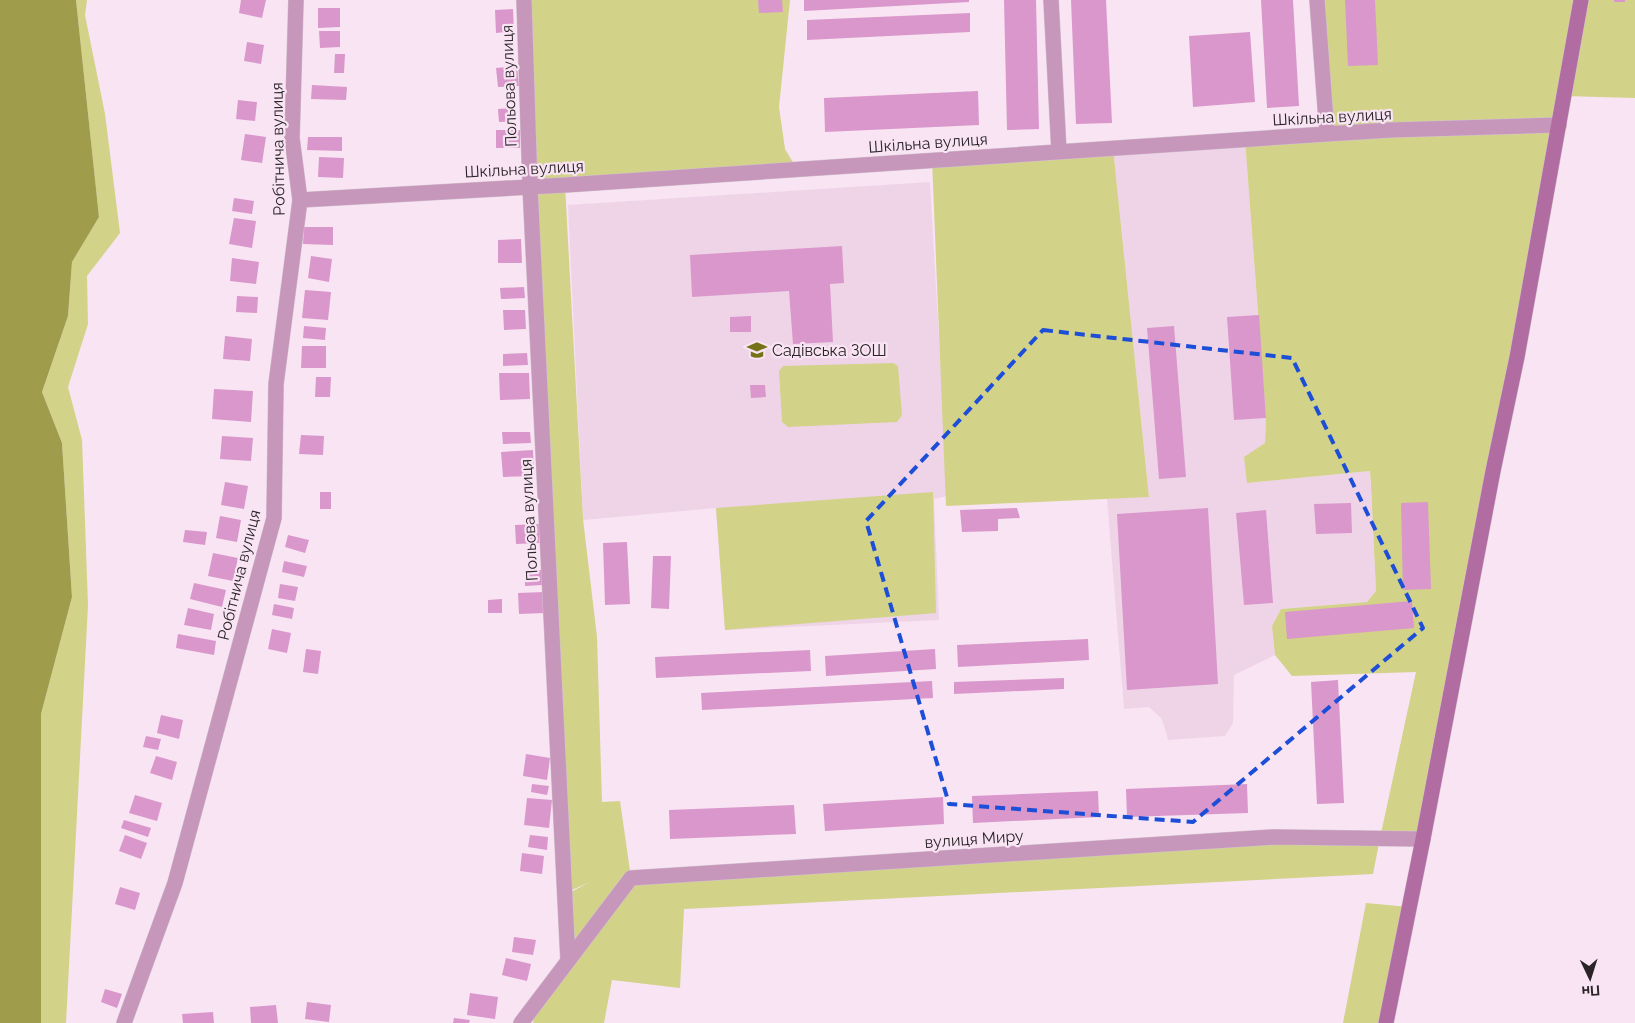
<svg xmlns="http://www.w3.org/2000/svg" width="1635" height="1023" viewBox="0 0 1635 1023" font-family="Raleway,sans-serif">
	<rect width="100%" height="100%" fill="#f8e4f3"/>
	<path fill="#efd4e8" d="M 1245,140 L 1266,418 L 1265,443 L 1247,483 L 1370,471 L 1376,591 L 1367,602 L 1281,609 L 1272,626 L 1275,655 L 1234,675 L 1233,723 L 1225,736 L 1168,740 L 1162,719 L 1149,707 L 1124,709 L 1107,499 L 1149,496 L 1113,148 Z
		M 930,182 L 948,496 L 934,499 L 939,620 L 725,630 L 716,508 L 583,520 L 568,205 Z"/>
	<path fill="#d2d289" d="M 76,0 L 87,0 L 85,15 L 105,114 L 120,233 L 87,276 L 88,324 L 68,387 L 82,440 L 88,605 L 66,1023 L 41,1023 L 41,714 L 72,597 L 62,443 L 42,392 L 68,316 L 72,262 L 99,217 Z
		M 525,0 L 790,0 L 779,107 L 785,149 L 797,169 L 565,185 L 583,519 L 597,637 L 602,802 L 620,801 L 631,878 L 1380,838 L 1416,672 L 1292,676 L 1275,655 L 1272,626 L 1281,609 L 1367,602 L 1376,591 L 1371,486 L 1370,471 L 1247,483 L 1244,457 L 1265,443 L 1266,418 L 1245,140 L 1327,134 L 1318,0 L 1635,0 L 1635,98 L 1564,96 L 1423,839 L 1380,838 L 1373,874 L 684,909 L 680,988 L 612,980 L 604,1023 L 533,1023 L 535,1004 L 568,961 L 567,894 L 590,882 L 565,893 Z
		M 1113,148 L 1149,497 L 946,506 L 932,160 Z
		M 893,363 L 898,366 L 902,415 L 897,422 L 788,427 L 782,422 L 779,371 L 783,366 Z
		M 933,492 L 936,613 L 725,630 L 716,508 Z
		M 1366,903 L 1409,907 L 1386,1023 L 1343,1023 Z"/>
	<path fill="#9f9d4b" d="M 0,0 L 76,0 L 99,217 L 72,262 L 68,316 L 42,392 L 62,443 L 72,597 L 41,714 L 41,1023 L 0,1023 Z"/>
	<path fill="#da97cb" d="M 241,0 L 266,0 L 262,18 L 239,13 Z
		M 758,0 L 782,0 L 783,12 L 759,13 Z
		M 804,0 L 969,0 L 969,2 L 804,11 Z
		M 1004,0 L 1036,0 L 1039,129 L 1007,130 Z
		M 1071,0 L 1106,0 L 1112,123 L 1076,124 Z
		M 1261,0 L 1293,0 L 1299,106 L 1267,108 Z
		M 1345,0 L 1375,0 L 1378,65 L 1348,66 Z
		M 1614,0 L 1625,0 L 1625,2 L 1614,2 Z
		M 318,8 L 340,8 L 340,27 L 318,28 Z
		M 513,9 L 514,31 L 496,33 L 495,10 Z
		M 970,13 L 970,32 L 807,40 L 807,20 Z
		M 319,31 L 340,31 L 340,47 L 320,48 Z
		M 1250,32 L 1255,102 L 1193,107 L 1189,36 Z
		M 247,42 L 264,45 L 261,64 L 244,61 Z
		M 335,54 L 345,54 L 344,73 L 334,73 Z
		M 517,66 L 519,86 L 498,87 L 496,68 Z
		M 312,85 L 347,87 L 346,100 L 311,99 Z
		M 978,91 L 979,125 L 825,132 L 824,98 Z
		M 238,100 L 257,102 L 255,121 L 236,119 Z
		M 516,108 L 517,121 L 499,122 L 498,109 Z
		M 496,130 L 520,130 L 520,148 L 496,148 Z
		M 245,134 L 266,137 L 262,163 L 241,160 Z
		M 308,137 L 342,137 L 342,151 L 307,150 Z
		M 319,157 L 344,158 L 343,178 L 318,177 Z
		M 234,198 L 254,201 L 252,214 L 232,211 Z
		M 234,218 L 256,221 L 252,248 L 229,244 Z
		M 304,227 L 333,227 L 333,245 L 303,244 Z
		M 521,239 L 522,263 L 498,263 L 498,240 Z
		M 842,246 L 844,283 L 830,284 L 833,342 L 793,344 L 789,291 L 692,297 L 690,255 Z
		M 311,256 L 332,259 L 329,282 L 308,278 Z
		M 232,258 L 259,262 L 256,284 L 230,281 Z
		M 524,287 L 525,298 L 501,299 L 500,288 Z
		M 305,290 L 331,292 L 328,320 L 302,318 Z
		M 237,296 L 258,297 L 257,313 L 236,312 Z
		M 503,310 L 525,310 L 526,329 L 504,330 Z
		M 1259,315 L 1266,418 L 1234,420 L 1227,317 Z
		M 751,316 L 751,332 L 730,332 L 730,317 Z
		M 304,326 L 326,328 L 325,340 L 303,338 Z
		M 1174,326 L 1186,477 L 1159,479 L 1147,328 Z
		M 225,336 L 252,339 L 250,361 L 223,359 Z
		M 302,346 L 326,346 L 326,368 L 301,368 Z
		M 527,353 L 528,365 L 503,366 L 503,354 Z
		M 499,373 L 529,373 L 530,399 L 500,400 Z
		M 316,377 L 331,377 L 330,397 L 315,397 Z
		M 750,385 L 765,385 L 766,397 L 751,398 Z
		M 214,389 L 253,391 L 251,422 L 212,419 Z
		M 502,432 L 530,432 L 531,443 L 503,444 Z
		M 301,435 L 324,436 L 323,455 L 299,454 Z
		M 222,436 L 253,438 L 251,461 L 220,459 Z
		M 533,450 L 534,476 L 503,477 L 501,452 Z
		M 225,482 L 248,486 L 244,509 L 221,505 Z
		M 320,492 L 331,492 L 331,509 L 320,509 Z
		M 1428,502 L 1431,589 L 1403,590 L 1401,503 Z
		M 1351,503 L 1352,533 L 1316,534 L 1314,504 Z
		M 1017,508 L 1020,518 L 998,519 L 998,531 L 962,532 L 960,510 Z
		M 1208,508 L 1218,684 L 1127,690 L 1117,514 Z
		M 1266,510 L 1273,603 L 1244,605 L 1236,513 Z
		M 220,516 L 241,520 L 237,542 L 216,538 Z
		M 539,524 L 539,543 L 516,544 L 515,525 Z
		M 185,530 L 207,532 L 205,545 L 183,542 Z
		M 288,535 L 309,540 L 305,553 L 285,547 Z
		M 627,542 L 630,604 L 605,605 L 603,543 Z
		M 213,553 L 238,558 L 233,581 L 208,576 Z
		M 653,556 L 671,556 L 669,609 L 651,608 Z
		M 284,561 L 307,566 L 304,577 L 282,572 Z
		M 525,570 L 542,570 L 542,585 L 525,586 Z
		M 194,583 L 226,590 L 222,607 L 190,599 Z
		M 280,584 L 298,587 L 295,601 L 278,598 Z
		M 544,592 L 545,613 L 519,614 L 518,593 Z
		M 502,599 L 502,613 L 488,613 L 488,600 Z
		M 1412,601 L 1414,628 L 1287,639 L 1285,612 Z
		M 274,604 L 294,608 L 292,619 L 272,615 Z
		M 188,608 L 214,614 L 211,630 L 184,625 Z
		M 272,629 L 291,633 L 287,653 L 268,649 Z
		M 178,634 L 216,641 L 214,655 L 176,648 Z
		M 1088,639 L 1089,660 L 958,667 L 957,645 Z
		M 306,649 L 321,651 L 318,674 L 303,672 Z
		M 935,649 L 936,669 L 826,676 L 825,656 Z
		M 810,650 L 811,671 L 656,678 L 655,657 Z
		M 1064,678 L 1064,689 L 954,694 L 954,682 Z
		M 1338,680 L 1344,803 L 1317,804 L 1311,682 Z
		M 932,681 L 933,698 L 702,710 L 701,693 Z
		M 161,715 L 183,720 L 179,739 L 157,733 Z
		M 146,736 L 161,739 L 158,750 L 143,747 Z
		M 526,754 L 550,758 L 547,780 L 523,776 Z
		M 156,756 L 177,762 L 172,780 L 150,773 Z
		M 532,784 L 549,786 L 547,795 L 531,792 Z
		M 1247,784 L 1248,813 L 1127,817 L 1126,789 Z
		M 1098,791 L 1099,817 L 973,823 L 972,796 Z
		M 135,795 L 162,803 L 157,821 L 129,813 Z
		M 943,797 L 944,824 L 825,831 L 823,804 Z
		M 527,798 L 552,800 L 549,828 L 524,825 Z
		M 794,805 L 796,834 L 670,839 L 669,810 Z
		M 124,820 L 151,828 L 148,837 L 121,828 Z
		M 125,835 L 147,843 L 141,859 L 119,851 Z
		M 530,835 L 548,837 L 547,850 L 528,847 Z
		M 522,853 L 544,856 L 542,874 L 520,871 Z
		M 120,887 L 140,893 L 135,910 L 115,904 Z
		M 514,937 L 536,940 L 533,955 L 512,952 Z
		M 506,958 L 531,964 L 527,981 L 502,975 Z
		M 105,989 L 122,994 L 117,1008 L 101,1002 Z
		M 470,993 L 498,997 L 495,1019 L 467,1015 Z
		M 307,1002 L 331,1005 L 329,1022 L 305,1019 Z
		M 276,1005 L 278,1023 L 251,1023 L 250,1007 Z
		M 213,1012 L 214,1023 L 183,1023 L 182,1014 Z
		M 454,1018 L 470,1020 L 469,1023 L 453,1023 Z"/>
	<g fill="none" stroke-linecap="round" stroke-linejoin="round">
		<defs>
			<path id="street" d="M 1051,0 L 1059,152
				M 1317,0 L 1327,134
				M 300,200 L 565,185 L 1327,134 L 1391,130 L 1559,125
				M 568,961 L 631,878 L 1274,837 L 1423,839
				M 124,1023 L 175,883 L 274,518 L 276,384 L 300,200 L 292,138 L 296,0
				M 521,1023 L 568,961 L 530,186 L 524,0"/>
			<path id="secondary" d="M 1386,1023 L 1423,839 L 1493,471 L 1517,357 L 1581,0"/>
		</defs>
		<use href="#street" stroke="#d3c1ce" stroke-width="16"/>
		<use href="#secondary" stroke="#d3c1ce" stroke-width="16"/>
		<use href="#street" stroke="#c697bb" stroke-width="15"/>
		<use href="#secondary" stroke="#b16ca2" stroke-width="15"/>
	</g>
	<path fill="none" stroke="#1d4ed8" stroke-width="4" stroke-dasharray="10 6" stroke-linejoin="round" d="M 1043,330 L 1292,358 L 1423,628 L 1193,822 L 949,804 L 866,521 Z"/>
	<defs>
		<symbol id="school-bare" viewBox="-9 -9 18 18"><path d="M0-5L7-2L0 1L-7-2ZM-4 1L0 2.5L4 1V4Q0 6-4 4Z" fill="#757317" stroke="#f8e4f3" stroke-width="2.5" paint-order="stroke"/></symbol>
	</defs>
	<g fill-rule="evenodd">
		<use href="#school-bare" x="743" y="336" width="28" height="28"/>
	</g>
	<g text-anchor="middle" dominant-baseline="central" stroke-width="4.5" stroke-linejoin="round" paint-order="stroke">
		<g font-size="16" fill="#2a2328" stroke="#f8e4f3">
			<text transform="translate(509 86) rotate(-92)">Польова вулиця</text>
			<text transform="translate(1332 117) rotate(-3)">Шкільна вулиця</text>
			<text transform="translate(928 143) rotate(-4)">Шкільна вулиця</text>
			<text transform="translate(278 149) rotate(-91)">Робітнича вулиця</text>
			<text transform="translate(524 169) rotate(-3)">Шкільна вулиця</text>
			<text transform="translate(529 520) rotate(-93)">Польова вулиця</text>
			<text transform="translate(239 575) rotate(-76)">Робітнича вулиця</text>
			<text transform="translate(974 839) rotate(-4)">вулиця Миру</text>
		</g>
		<g font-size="16" fill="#2a2328" stroke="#f8e4f3" text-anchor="start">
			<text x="772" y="350">Садівська ЗОШ</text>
		</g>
	</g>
	<g transform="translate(1590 978) rotate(176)" stroke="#f8e4f3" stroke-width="4" paint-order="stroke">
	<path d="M0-4L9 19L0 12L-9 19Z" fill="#2a2328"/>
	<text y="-8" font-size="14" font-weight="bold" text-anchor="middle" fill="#2a2328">Пн</text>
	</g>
</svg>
